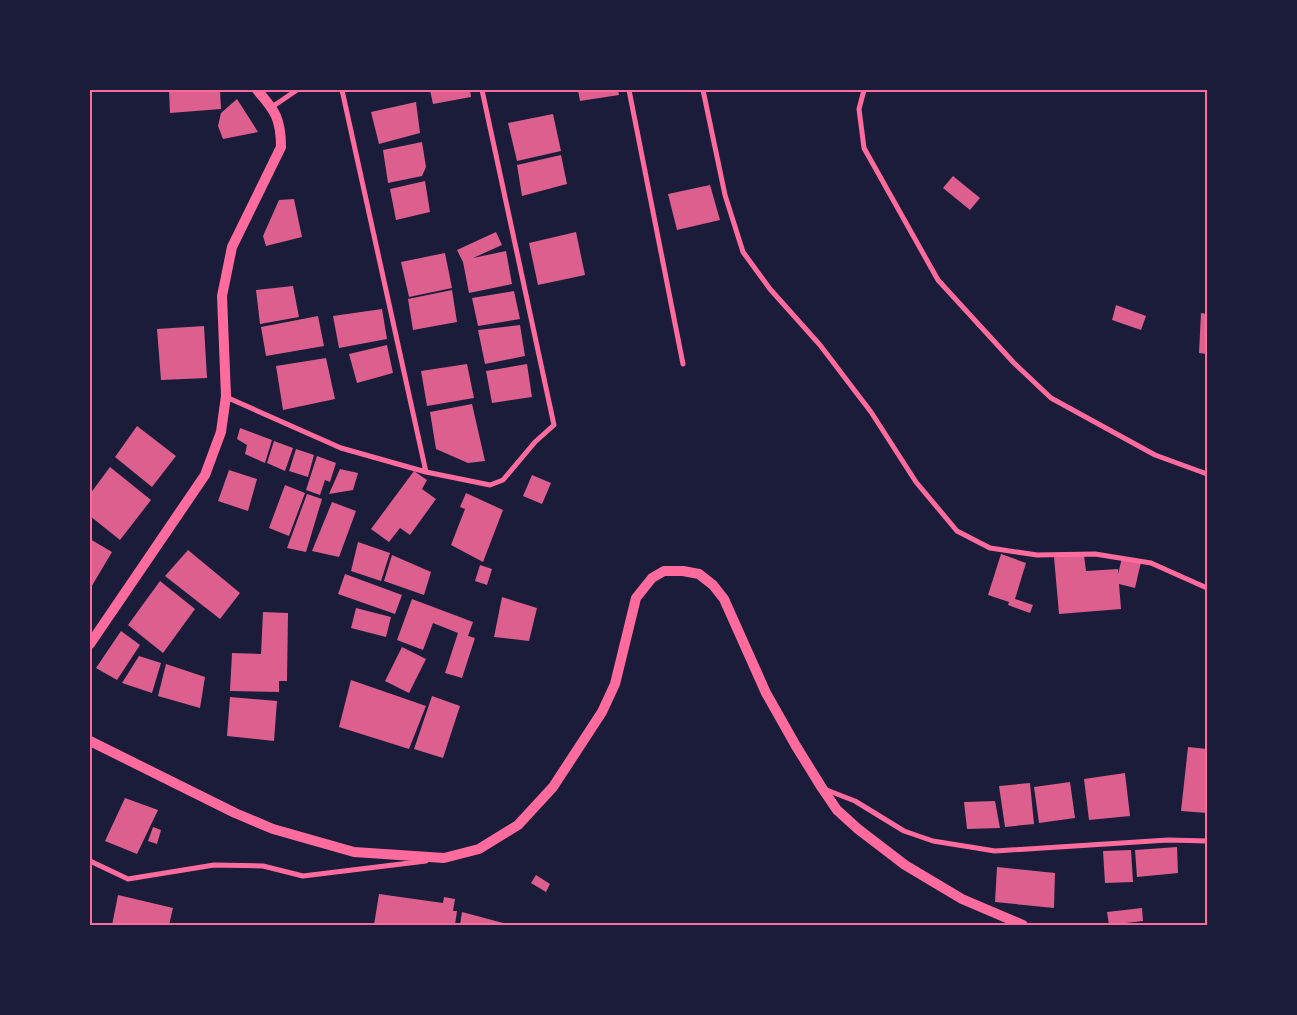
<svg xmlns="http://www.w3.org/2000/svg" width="1297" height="1015" viewBox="0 0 1297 1015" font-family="Ubuntu,sans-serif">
	<rect width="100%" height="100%" fill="#1b1b3a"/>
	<path fill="#dd5f8e" d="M 169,90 L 220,90 L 221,109 L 170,113 Z
		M 430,90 L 470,90 L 471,97 L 433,104 Z
		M 578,90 L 618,90 L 619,95 L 580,101 Z
		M 237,99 L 258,132 L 223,139 L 218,126 L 221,113 Z
		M 416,102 L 420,133 L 379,144 L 371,112 Z
		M 553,114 L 561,151 L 517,161 L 508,123 Z
		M 422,142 L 426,167 L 422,176 L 388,183 L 383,150 Z
		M 561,155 L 567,184 L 522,196 L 517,165 Z
		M 953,176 L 980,198 L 970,210 L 943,188 Z
		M 425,181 L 430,212 L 396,220 L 390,189 Z
		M 710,185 L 720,220 L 677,230 L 668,194 Z
		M 294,199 L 302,237 L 266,246 L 263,236 L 279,200 Z
		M 496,232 L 502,245 L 473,258 L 506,251 L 512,284 L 469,293 L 463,262 L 457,250 Z
		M 576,232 L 585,275 L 538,285 L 529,243 Z
		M 445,253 L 452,288 L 409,297 L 401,262 Z
		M 293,286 L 299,317 L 260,324 L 256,290 Z
		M 452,290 L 457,322 L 413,330 L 408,299 Z
		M 514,291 L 520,319 L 478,326 L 472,298 Z
		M 1116,305 L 1146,316 L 1141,330 L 1112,320 Z
		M 382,309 L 387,339 L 339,348 L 333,316 Z
		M 1201,313 L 1207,314 L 1207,354 L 1199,353 Z
		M 318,316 L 324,346 L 266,356 L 261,327 Z
		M 520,325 L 525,356 L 485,364 L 478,330 Z
		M 204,326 L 207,378 L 161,380 L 157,329 Z
		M 387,345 L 393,373 L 357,383 L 349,354 Z
		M 326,358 L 335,399 L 283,410 L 276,366 Z
		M 467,364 L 474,398 L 427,406 L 421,371 Z
		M 527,364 L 532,397 L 492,403 L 486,371 Z
		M 472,404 L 485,461 L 468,463 L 436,449 L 430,412 Z
		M 137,426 L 176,456 L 152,487 L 115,457 Z
		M 240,428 L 272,440 L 265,463 L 245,454 L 247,445 L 237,439 Z
		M 274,441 L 293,448 L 285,471 L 267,463 Z
		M 296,449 L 314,455 L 308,477 L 289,471 Z
		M 317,456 L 336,463 L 330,482 L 325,480 L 320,495 L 306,490 Z
		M 110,467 L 151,500 L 120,540 L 90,516 L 90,494 Z
		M 340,469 L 358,473 L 353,490 L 329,494 Z
		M 229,470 L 257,479 L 248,511 L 218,501 Z
		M 414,471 L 427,480 L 422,489 L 436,499 L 410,535 L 400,528 L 389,542 L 371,529 Z
		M 532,475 L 551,483 L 542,504 L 523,496 Z
		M 285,485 L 305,493 L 289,536 L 269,528 Z
		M 466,493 L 503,510 L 483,562 L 451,545 L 465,509 L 460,507 Z
		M 307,494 L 322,499 L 306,552 L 287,548 Z
		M 332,502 L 356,511 L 339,557 L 312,551 Z
		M 90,539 L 112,552 L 90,589 Z
		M 358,542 L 390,553 L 381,581 L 351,571 Z
		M 188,550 L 240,593 L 220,619 L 165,576 Z
		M 1001,554 L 1026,563 L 1015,599 L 1033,605 L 1030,613 L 1008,605 L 1009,602 L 988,595 Z
		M 392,555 L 431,572 L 424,595 L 384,581 Z
		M 1084,555 L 1086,571 L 1118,569 L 1118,574 L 1122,558 L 1141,562 L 1135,588 L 1119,584 L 1121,609 L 1059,614 L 1054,557 Z
		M 480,565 L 492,569 L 487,585 L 475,581 Z
		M 345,574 L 402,595 L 395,614 L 338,594 Z
		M 160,581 L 195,609 L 163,653 L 128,625 Z
		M 502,597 L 537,608 L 529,641 L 494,637 Z
		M 412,599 L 473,622 L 468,636 L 475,638 L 462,678 L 445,673 L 458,633 L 433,623 L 423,650 L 397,640 Z
		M 356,608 L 391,617 L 386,637 L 351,628 Z
		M 263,612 L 288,613 L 287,681 L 279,681 L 279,692 L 230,691 L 232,653 L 261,654 Z
		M 121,631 L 140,645 L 117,680 L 96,668 Z
		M 402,647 L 426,659 L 409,693 L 385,681 Z
		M 139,656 L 161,663 L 152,693 L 122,683 Z
		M 166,664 L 205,677 L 200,708 L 158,696 Z
		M 351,680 L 426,706 L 409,749 L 339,727 Z
		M 432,696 L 460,706 L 443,758 L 414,749 Z
		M 230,697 L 277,701 L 274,741 L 227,736 Z
		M 1188,747 L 1207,749 L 1207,813 L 1181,811 Z
		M 1125,773 L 1130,816 L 1089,820 L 1084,779 Z
		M 1070,782 L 1075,818 L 1039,823 L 1034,787 Z
		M 1030,783 L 1034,824 L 1005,827 L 999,786 Z
		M 125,798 L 158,810 L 137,854 L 105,841 Z
		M 995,801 L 1000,828 L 967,829 L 964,802 Z
		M 153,827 L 161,830 L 157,844 L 148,841 Z
		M 1177,847 L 1178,873 L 1137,877 L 1135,850 Z
		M 1131,850 L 1133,882 L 1105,883 L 1103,851 Z
		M 997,867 L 1055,873 L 1054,908 L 995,902 Z
		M 536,875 L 550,884 L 546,892 L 531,883 Z
		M 379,894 L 443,903 L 444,897 L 455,899 L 453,911 L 457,911 L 455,925 L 374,925 Z
		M 118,895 L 173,908 L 169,925 L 112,925 Z
		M 1142,908 L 1143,921 L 1109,925 L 1107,912 Z
		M 462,912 L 507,924 L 507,925 L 460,925 Z"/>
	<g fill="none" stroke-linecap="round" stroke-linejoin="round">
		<path stroke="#ff6b9d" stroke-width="5" d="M 342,90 L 426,472
			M 629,90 L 683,364
			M 703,90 L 725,195 L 743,252 L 770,289 L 820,345 L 871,412 L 916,482 L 957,531 L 990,548 L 1037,555 L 1095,554 L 1151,563 L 1207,588
			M 864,90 L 859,109 L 864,148 L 938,280 L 1014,363 L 1051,398 L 1155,455 L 1207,474
			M 272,107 L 297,90
			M 226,397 L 341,448 L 426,472 L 490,485 L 503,480 L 535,442 L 554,425 L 482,90
			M 824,789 L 855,801 L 904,831 L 933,841 L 995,851 L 1168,840 L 1207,841
			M 90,861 L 128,879 L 214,865 L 263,866 L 303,876 L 426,861"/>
		<path stroke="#ff6b9d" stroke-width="10" d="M 90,644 L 205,475 L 221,432 L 226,396 L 222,296 L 232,247 L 281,147 C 281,119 275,110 257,90
			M 90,741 L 235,813 L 273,829 L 354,852 L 444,858 L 479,849 L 518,825 L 553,787 L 602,712 L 615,684 L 636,598 L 652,578 L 664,571 L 683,571 L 699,574 L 713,585 L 724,599 L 766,693 L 796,746 L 822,788 L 837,810 L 858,829 L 905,865 L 962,899 L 1023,925"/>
	</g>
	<rect width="1297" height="1015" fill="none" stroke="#1b1b3a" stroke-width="182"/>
	<rect x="91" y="91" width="1115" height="833" fill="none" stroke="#ff6b9d" stroke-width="2"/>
</svg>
